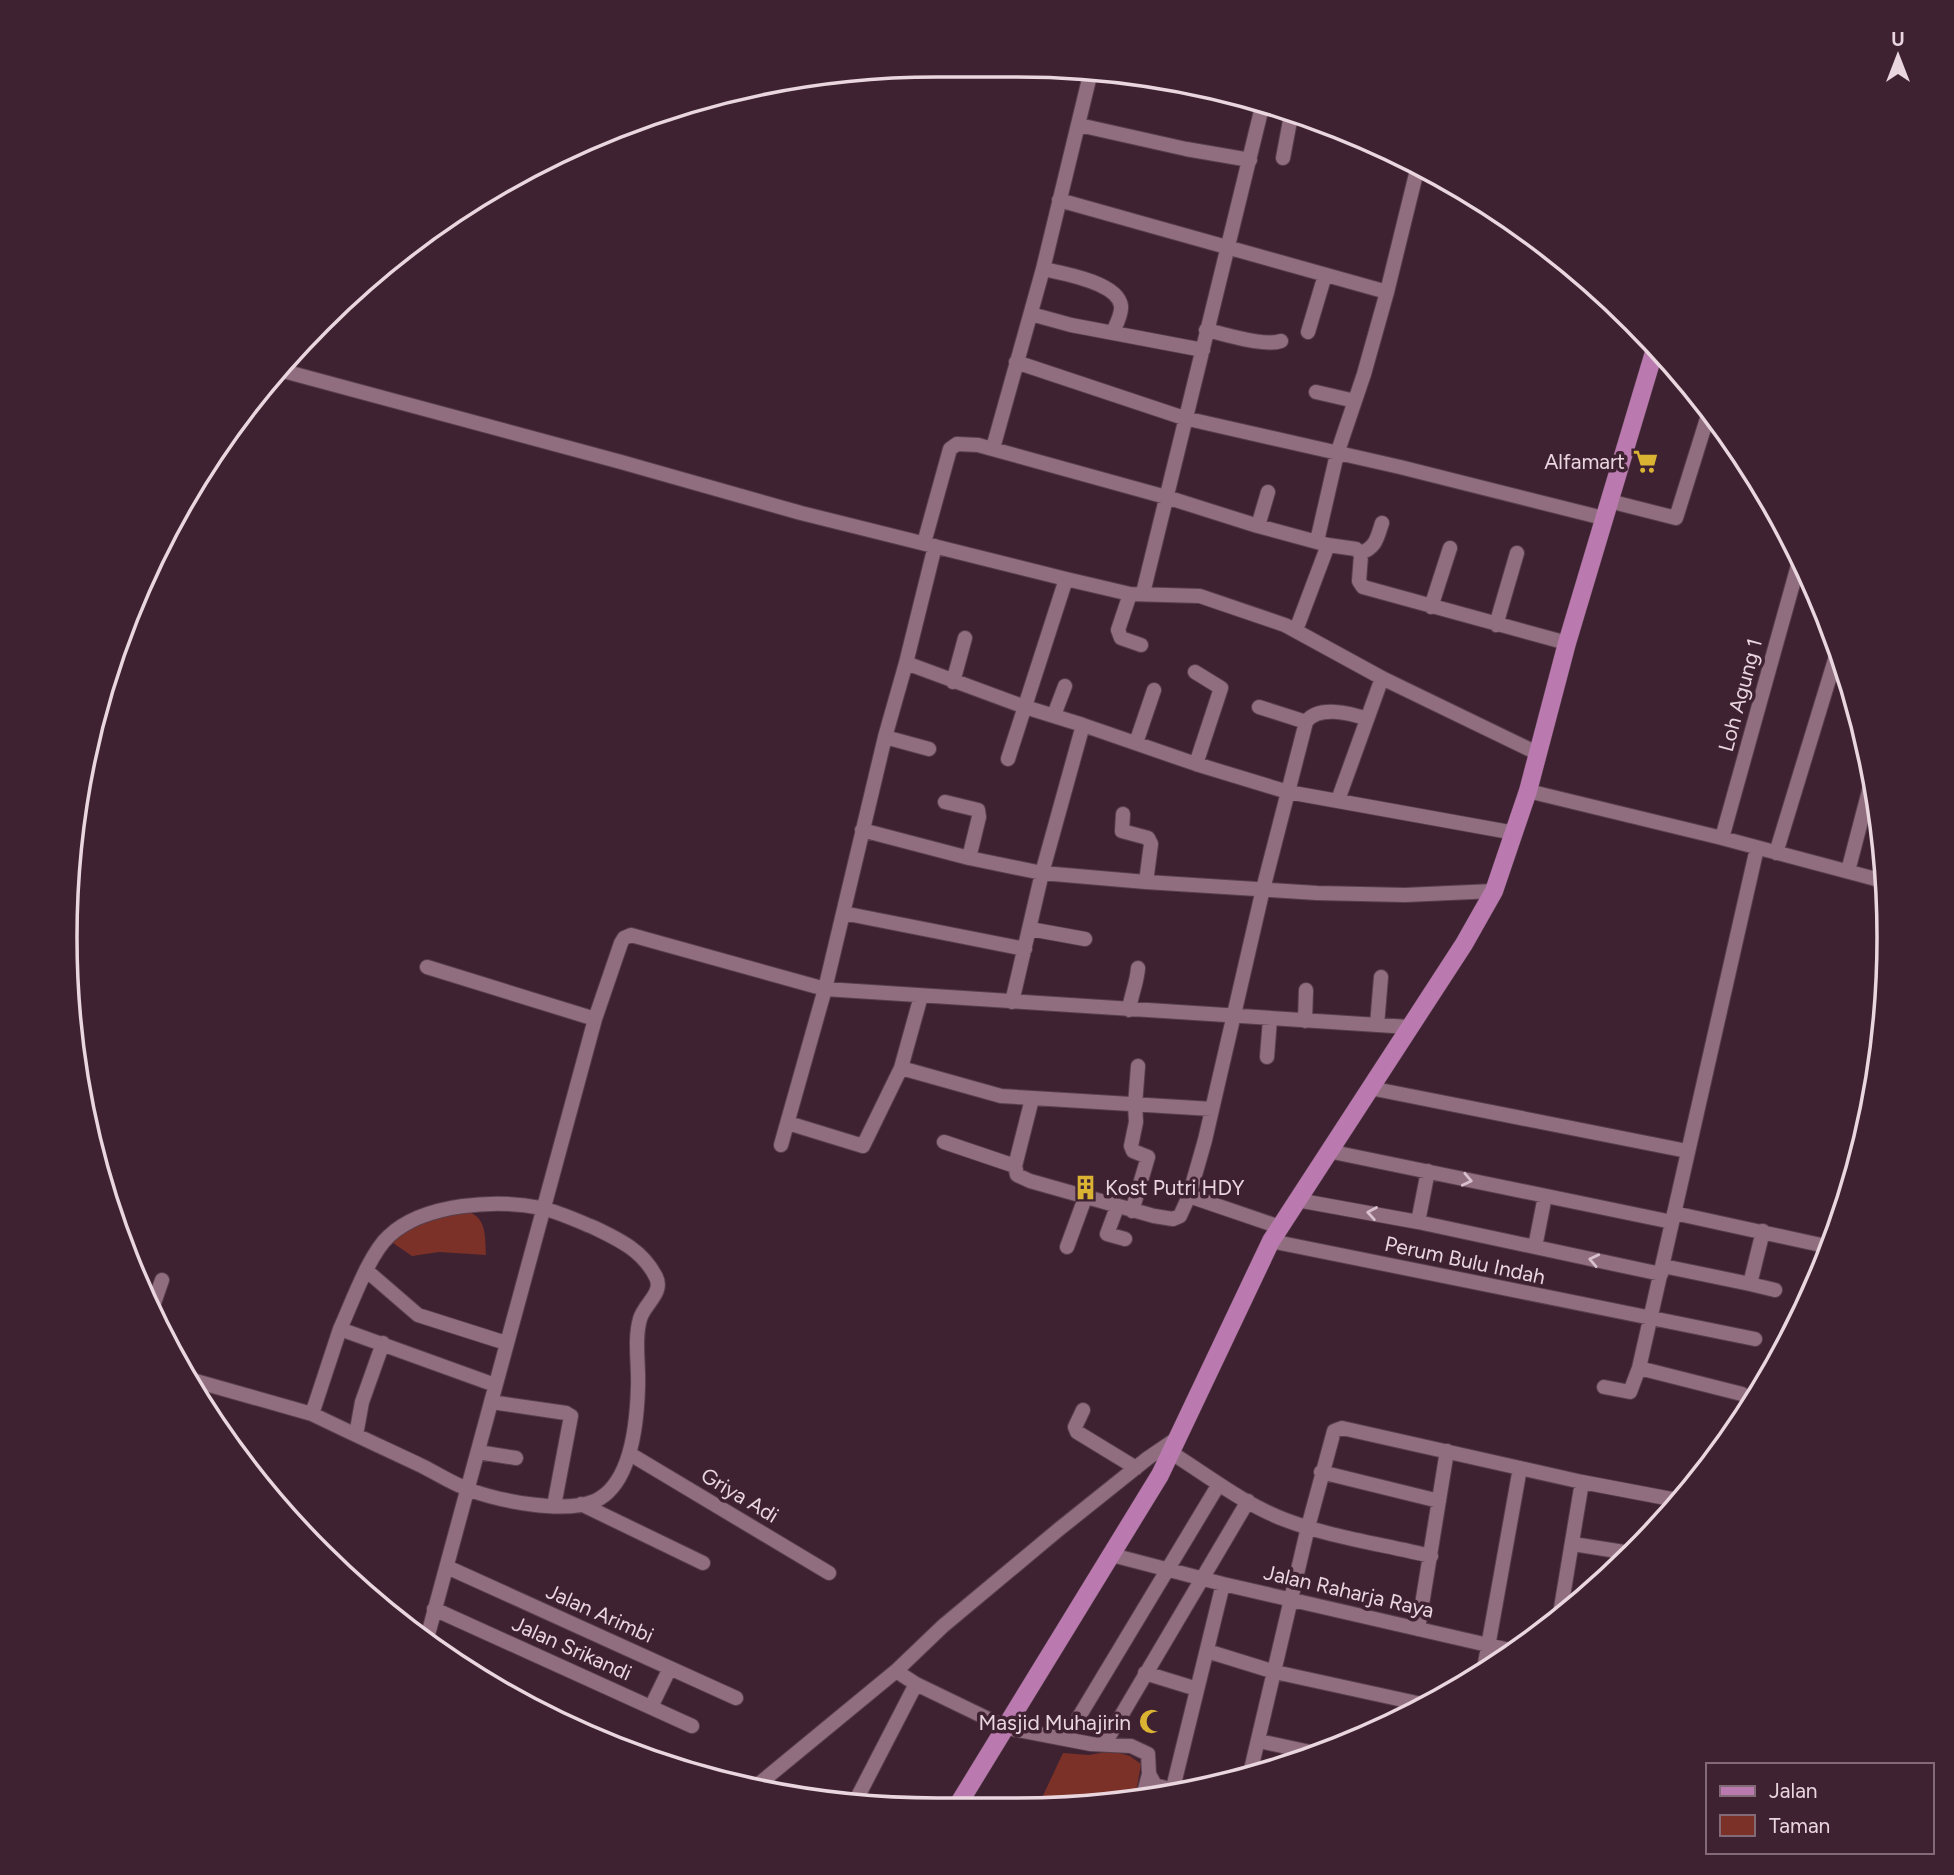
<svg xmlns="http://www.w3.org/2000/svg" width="1954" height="1875" viewBox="0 0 1954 1875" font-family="Figtree,sans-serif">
	<rect width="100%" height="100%" fill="#3f2231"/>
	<path fill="#7b3127" d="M 465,1211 C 487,1216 485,1236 486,1255 L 439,1252 L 412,1256 L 393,1243 C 403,1219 442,1217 465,1211 Z
		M 1112,1751 L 1130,1756 L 1141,1764 L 1135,1798 L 1074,1808 L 1050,1808 L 1040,1802 L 1063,1753 L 1089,1755 Z"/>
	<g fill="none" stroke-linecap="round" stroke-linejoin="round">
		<defs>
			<path id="minor" d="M 1079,125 L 1186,149 L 1250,160
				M 1283,158 L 1292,110
				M 1059,200 L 1387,292
				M 1043,269 C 1061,273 1118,282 1121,306 C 1122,314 1116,325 1113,332
				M 1031,314 L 1071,325 L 1203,350
				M 1206,330 C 1226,334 1263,347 1281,341
				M 1308,332 L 1325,275
				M 1016,362 L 1184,418 L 1400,467 L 1603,518
				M 276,369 L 621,462 L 801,513 L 1066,579 L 1130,594 L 1200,596 L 1285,625 L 1382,678 L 1537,753
				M 1316,392 L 1355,401
				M 993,448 L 1043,269 L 1091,71
				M 1609,501 L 1676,518 L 1710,409
				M 1258,526 L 1268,492
				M 1317,541 L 1337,454 L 1364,374 L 1387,292 L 1418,166
				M 924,543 L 950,449 L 957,444 L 978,445 L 1166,497 L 1258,526 L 1328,545 L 1356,549 L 1361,555 L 1359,581 L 1363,587 L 1567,643
				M 935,546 L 906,663 L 1025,707 L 1083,725 L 1196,764 L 1288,792 L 1515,833
				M 1360,553 C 1376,548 1377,538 1382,523
				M 1143,593 L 1263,103
				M 1130,594 L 1118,630 L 1121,638 L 1141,645
				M 1431,607 L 1450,548
				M 1496,625 L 1517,553
				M 1296,630 L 1328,545
				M 1195,672 L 1221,688 L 1196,764
				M 953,682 L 965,638
				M 1259,707 L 1306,722
				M 1054,715 L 1065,686
				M 885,737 L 929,749
				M 1136,743 L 1154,690
				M 1008,759 L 1066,579
				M 1528,791 L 1722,838 L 1887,882
				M 1338,800 L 1382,678
				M 945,802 L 978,810 L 979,817 L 969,858
				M 1123,814 L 1122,831 L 1148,838 L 1151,844 L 1146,882
				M 862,830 L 969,858 L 1042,873 L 1146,882 L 1317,893 L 1405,895 L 1494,891
				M 1722,838 L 1799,562
				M 1776,853 L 1837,653
				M 1848,871 L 1871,783
				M 843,913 L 1025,949
				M 1030,929 L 1085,939
				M 427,967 L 595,1019
				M 1012,1002 L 1042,873 L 1083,725
				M 1129,1010 C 1131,995 1137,983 1138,968
				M 1305,1021 L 1306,990
				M 1377,1025 L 1381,977
				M 1267,1057 L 1270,1019
				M 901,1068 L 1001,1096 L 1212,1109
				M 1370,1088 L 1687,1151
				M 1032,1099 L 1015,1166 L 1017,1175 L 1030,1181 L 1154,1216 L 1173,1219 L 1180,1216 L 1189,1196 L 1205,1140 L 1263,889 L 1306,722 C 1318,705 1350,713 1367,719
				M 788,1123 L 863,1146 L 901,1068 L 921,996
				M 944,1142 L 1015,1166
				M 781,1145 L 825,989 L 885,737 L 906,663
				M 1328,1151 L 1672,1222
				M 1189,1196 L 1280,1227
				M 1297,1200 L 1418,1222 L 1661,1274
				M 1117,1207 L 1107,1234 L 1125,1239
				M 1132,1211 L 1148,1157 L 1133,1151 L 1131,1146 L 1136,1122 L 1135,1105 L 1138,1066
				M 1674,1213 L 1830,1247
				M 1418,1222 L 1428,1171
				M 1763,1231 L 1750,1284 L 1775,1290
				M 1271,1241 L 1755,1339
				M 1067,1247 L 1085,1198
				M 1535,1247 L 1545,1196
				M 1663,1266 L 1750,1284
				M 367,1271 L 418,1315 L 506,1343
				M 153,1306 L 162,1280
				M 1639,1368 L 1742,1394
				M 185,1378 L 312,1414 L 340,1329
				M 1604,1387 L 1630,1392 L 1639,1368 L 1757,848
				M 491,1402 L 566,1413 L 571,1416 L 554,1506
				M 1083,1410 L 1075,1427 L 1077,1432 L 1136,1468
				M 312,1414 C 349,1432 386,1449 422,1466 C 438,1474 453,1484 470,1490 C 500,1501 564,1514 595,1501 C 632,1484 637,1422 638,1387 C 639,1366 634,1339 640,1319 C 644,1304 664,1293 656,1277 C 643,1251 620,1240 595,1228 C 578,1221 559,1212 541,1208 C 497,1199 424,1203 389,1236 C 369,1254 352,1303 340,1329 L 495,1385
				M 356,1435 L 362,1402 L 383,1343
				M 478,1452 L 516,1458
				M 1170,1452 C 1207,1475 1242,1503 1283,1519 C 1329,1537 1382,1544 1431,1556
				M 630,1454 L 829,1573
				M 1321,1472 L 1439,1501
				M 581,1504 L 703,1563
				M 1573,1544 L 1630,1553
				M 1112,1555 L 1223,1584 L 1514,1651
				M 447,1567 L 736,1698
				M 1563,1600 L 1577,1603
				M 434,1609 L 692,1726
				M 1559,1620 L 1582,1482
				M 1418,1629 L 1447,1451
				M 426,1642 L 595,1019 L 621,943 L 624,938 L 631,935 L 825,989 L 1409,1027
				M 1207,1651 L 1275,1672 L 1426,1705
				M 1484,1669 L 1520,1468
				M 1145,1673 L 1197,1689
				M 916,1684 L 1007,1728 L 1091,1744 L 1131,1746 L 1148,1754 L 1149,1774 L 1155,1785 L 1176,1791
				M 651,1707 L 670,1668
				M 1071,1730 L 1219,1484
				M 1259,1741 L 1315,1753
				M 1105,1743 L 1248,1501
				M 1249,1778 L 1308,1527 L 1334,1431 L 1342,1428 L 1582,1482 L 1682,1501
				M 754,1788 L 896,1671 L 943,1626 L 1058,1530 L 1148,1458 L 1176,1439
				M 1172,1792 L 1223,1584
				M 1143,1797 L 1149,1774
				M 854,1804 L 916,1684 L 896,1671"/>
			<path id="major" d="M 956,1808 L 1160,1475 L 1271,1241 L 1464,944 L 1494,891 L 1528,791 L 1567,643 L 1655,349"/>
		</defs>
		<use href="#minor" stroke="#583f4c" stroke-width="16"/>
		<use href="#major" stroke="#583f4c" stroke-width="19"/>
		<use href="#minor" stroke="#916e7f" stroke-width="14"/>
		<use href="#major" stroke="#ba7ab0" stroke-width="18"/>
	</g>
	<defs><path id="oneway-chevron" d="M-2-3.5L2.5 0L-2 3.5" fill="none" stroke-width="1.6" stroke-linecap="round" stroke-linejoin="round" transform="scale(1.75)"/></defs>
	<g stroke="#d8c1cc">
		<use href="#oneway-chevron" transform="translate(1467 1180) rotate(12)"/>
		<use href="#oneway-chevron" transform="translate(1372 1213) rotate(-170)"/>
		<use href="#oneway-chevron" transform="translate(1594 1260) rotate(-168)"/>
	</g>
	<defs>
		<symbol id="supermarket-bare" viewBox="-9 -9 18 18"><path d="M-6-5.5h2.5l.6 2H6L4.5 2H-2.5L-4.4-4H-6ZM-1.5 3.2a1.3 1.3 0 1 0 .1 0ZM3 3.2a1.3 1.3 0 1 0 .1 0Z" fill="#dab333" stroke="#3f2231" stroke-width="2.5" paint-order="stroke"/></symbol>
		<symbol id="building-bare" viewBox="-9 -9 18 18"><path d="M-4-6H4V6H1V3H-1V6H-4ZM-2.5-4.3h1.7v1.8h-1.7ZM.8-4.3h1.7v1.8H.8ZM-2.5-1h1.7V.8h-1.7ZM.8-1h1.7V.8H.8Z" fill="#dab333" stroke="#3f2231" stroke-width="2.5" paint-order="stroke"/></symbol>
		<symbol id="mosque-bare" viewBox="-9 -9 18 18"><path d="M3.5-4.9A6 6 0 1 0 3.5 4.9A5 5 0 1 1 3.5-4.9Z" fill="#dab333" stroke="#3f2231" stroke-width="2.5" paint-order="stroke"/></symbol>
	</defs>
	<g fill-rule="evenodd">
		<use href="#supermarket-bare" x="1628" y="444" width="35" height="35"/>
		<use href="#building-bare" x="1068" y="1170" width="35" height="35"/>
		<use href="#mosque-bare" x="1134" y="1704" width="35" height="35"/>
	</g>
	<g text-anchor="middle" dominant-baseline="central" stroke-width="7" stroke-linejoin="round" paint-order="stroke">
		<g font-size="21" fill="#ead6df" stroke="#3f2231" text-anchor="end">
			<text x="1625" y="461">Alfamart</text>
			<text x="1105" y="1187" text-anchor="start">Kost Putri HDY</text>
			<text x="1131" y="1722">Masjid Muhajirin</text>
		</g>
		<g font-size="21" fill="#ead6df" stroke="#3f2231">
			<text transform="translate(1740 695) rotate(-75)">Loh Agung 1</text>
			<text transform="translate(1465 1260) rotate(12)">Perum Bulu Indah</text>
			<text transform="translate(740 1495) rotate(31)">Griya Adi</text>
			<text transform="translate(1349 1591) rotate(13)">Jalan Raharja Raya</text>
			<text transform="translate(600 1613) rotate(24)">Jalan Arimbi</text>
			<text transform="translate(572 1648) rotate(24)">Jalan Srikandi</text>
		</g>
	</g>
	<path d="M0 0H1954V1875H0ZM937 77H1017A860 860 0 0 1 1877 937V938A860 860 0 0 1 1017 1798H937A860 860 0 0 1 77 938V937A860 860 0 0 1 937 77Z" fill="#3f2231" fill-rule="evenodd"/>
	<path fill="none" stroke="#ead6df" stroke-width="3.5" d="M937 77H1017A860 860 0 0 1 1877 937V938A860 860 0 0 1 1017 1798H937A860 860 0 0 1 77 938V937A860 860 0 0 1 937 77Z"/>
	<rect x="1706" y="1763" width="228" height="91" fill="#3f2231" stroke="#836a77" stroke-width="2"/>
	<rect x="1720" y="1786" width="35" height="10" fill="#ba7ab0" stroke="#836a77" stroke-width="2"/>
	<text x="1769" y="1798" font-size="21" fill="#ead6df">Jalan</text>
	<rect x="1720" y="1815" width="35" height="21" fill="#7b3127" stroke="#836a77" stroke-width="2"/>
	<text x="1769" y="1833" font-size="21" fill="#ead6df">Taman</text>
	<g transform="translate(1898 56)" stroke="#3f2231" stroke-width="5" paint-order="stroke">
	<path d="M0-5L12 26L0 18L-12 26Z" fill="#ead6df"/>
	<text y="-10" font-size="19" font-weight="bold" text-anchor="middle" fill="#ead6df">U</text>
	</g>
</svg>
